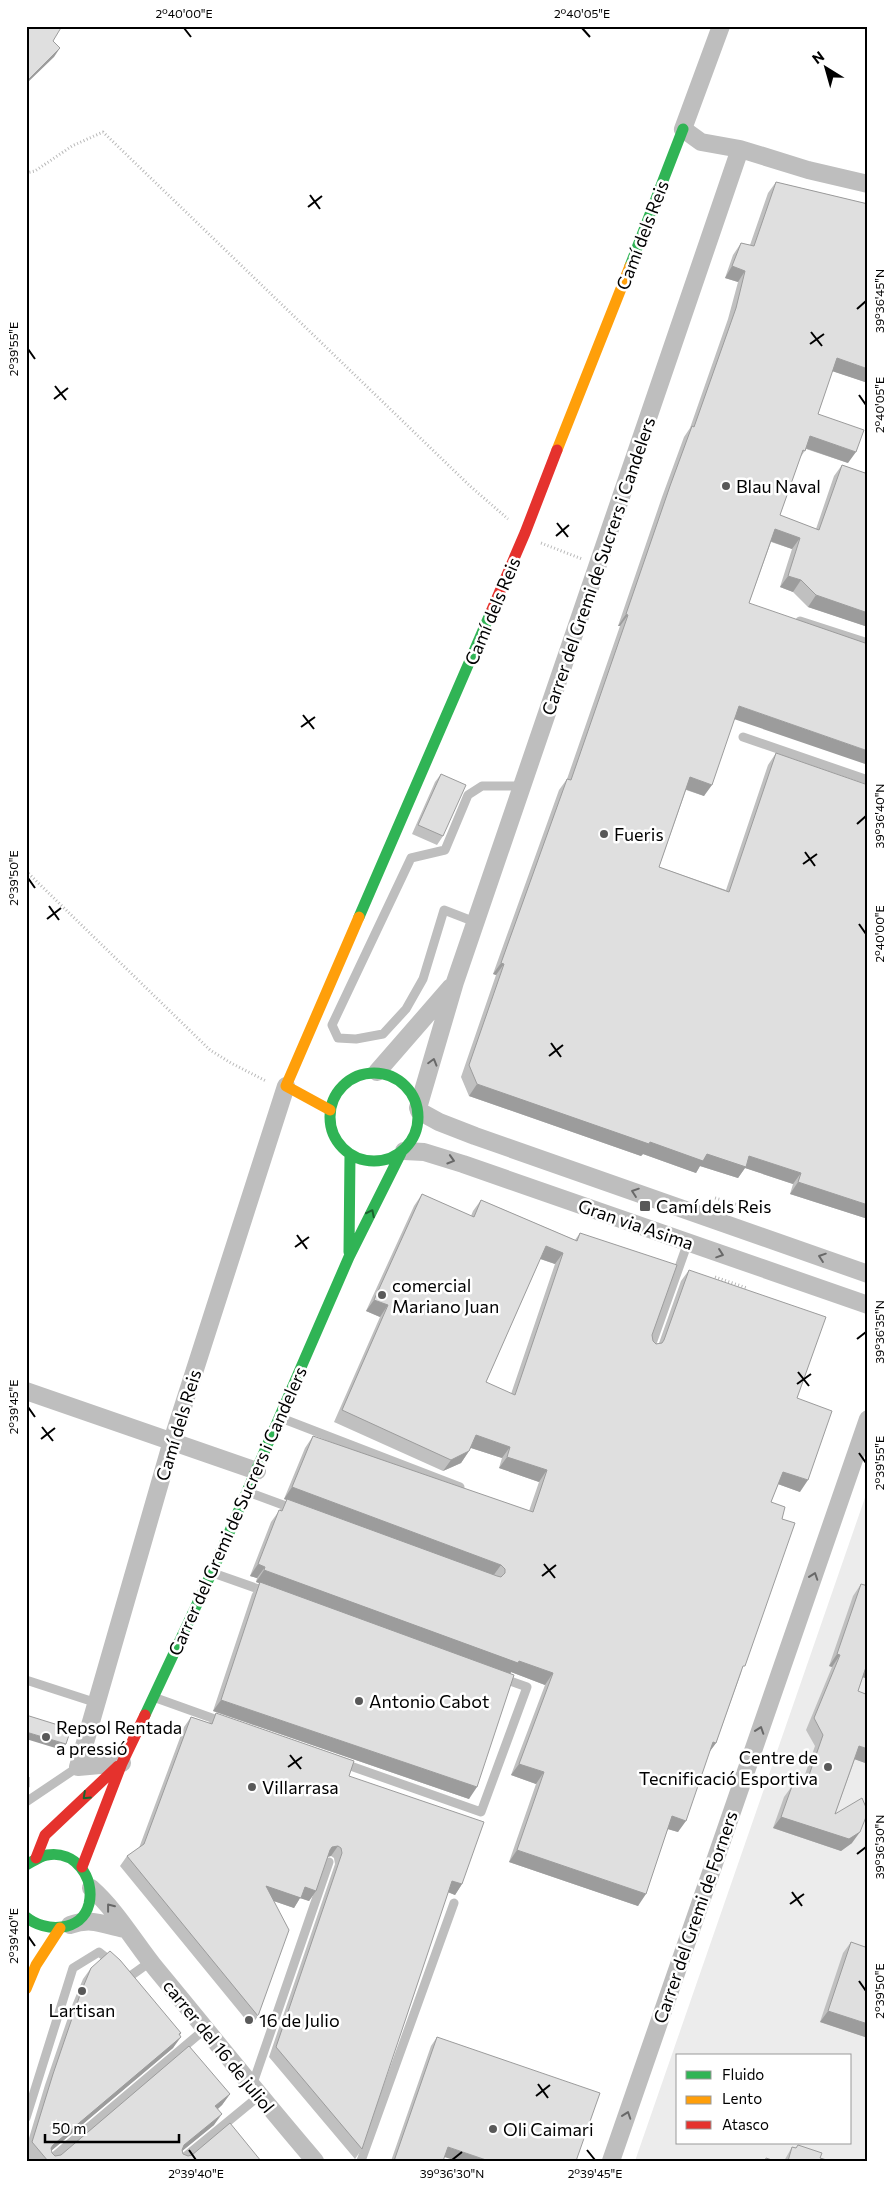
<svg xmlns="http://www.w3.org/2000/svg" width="894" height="2187" viewBox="0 0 894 2187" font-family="Commissioner,sans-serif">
	<rect width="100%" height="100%" fill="#fff"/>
	<path fill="#ececec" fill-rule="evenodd" d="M 868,1489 L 868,2161 L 635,2161 ZM 678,2056 L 850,2056 L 850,2143 L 678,2143 Z"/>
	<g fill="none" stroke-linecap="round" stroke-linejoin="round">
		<path stroke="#b9b9b9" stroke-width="3" stroke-dasharray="1 2.5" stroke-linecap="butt" d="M 26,173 L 35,171 L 72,146 L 103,132 L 470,486 L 508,519
			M 541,543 L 582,559
			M 26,871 L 210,1050 L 231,1063 L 266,1081
			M 715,1198 L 745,1207
			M 715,1277 L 747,1288"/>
		<path stroke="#bebebe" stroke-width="9" d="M 800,621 L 868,643
			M 743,737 L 868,780
			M 475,922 L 444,910 L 423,979 L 406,1009 L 383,1034 L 356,1039 L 338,1038 L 332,1025 L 411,858 L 445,850 L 468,795 L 482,786 L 523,786
			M 650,1349 L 688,1242
			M 281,1418 L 460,1487
			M 248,1492 L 294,1509
			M 213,1573 L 267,1592
			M 26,1680 L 97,1703
			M 156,1698 L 223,1722
			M 342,1763 L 481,1812 L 527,1687 L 502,1678
			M 26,1802 L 78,1767
			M 123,1971 L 129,1977 L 150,1962
			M 252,2086 L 329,1862
			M 26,2118 L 73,1968 L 99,1952 L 113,1963
			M 49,2161 L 205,2029
			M 180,2161 L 259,2096
			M 361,2161 L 454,1903"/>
		<path stroke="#bebebe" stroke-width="18" d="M 721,26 L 683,129 L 701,142 L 740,149 L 808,170 L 868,184
			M 377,1072 L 451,987
			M 418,1108 L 455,982 L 740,149
			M 419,1111 L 439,1122 L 475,1136 L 868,1274
			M 404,1151 L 424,1152 L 463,1164 L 868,1305
			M 26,1391 L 257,1471
			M 122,1763 L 78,1767 L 172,1441 L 286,1086
			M 91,1888 C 117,1911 135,1943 157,1970 C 210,2034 261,2098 315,2161
			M 70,1925 C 93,1917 103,1925 125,1929
			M 611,2161 L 868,1419"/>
		<path stroke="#30b455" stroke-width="11" d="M 630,266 L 683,129
			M 359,917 L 491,612
			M330 1117a44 44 0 1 1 88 0a44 44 0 1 1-88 0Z
			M 349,1252 L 350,1154
			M 145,1715 L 212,1572 L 349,1257 L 401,1153
			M 26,1865 C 32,1862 40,1856 47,1855 C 75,1850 95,1877 89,1904 C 82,1932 45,1933 26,1917"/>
		<path stroke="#ff9f0a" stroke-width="11" d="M 557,450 L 630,266
			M 330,1110 L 286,1086 L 359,917
			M 26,1989 L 36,1965 L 60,1928"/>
		<path stroke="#e5322d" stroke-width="11" d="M 491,612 L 525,533 L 557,450
			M 36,1858 L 45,1835 L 118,1766
			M 82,1867 L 122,1763 L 145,1715"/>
	</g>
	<path fill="#c0c0c0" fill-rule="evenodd" d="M 776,182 L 868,204 L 868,383 L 832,371 L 818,414 L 848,463 L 806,449 L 800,458 L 780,515 L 816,529 L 834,476 L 842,465 L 868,474 L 868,627 L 808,607 L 793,592 L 780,587 L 792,549 L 771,542 L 749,603 L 734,719 L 704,796 L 686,790 L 659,867 L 726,890 L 768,765 L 776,753 L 868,785 L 868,1219 L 790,1194 L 793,1184 L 745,1168 L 738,1178 L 700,1166 L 696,1173 L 643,1154 L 641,1156 L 469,1096 L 461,1077 L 496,975 L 493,974 L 559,790 L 567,779 L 620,626 L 618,626 L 662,497 L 684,437 L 690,428 L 728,319 L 738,282 L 725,278 L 733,255 L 741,243 L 750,245 L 768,193 Z
		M 441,774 L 443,836 L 437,845 L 412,834 L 435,782 Z
		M 422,1194 L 471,1216 L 473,1211 L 481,1200 L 575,1240 L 580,1233 L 652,1335 L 653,1341 L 656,1344 L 659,1343 L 681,1281 L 689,1270 L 797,1398 L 800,1492 L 778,1484 L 771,1502 L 741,1673 L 716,1743 L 709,1752 L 678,1832 L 668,1829 L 638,1906 L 509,1862 L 536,1784 L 511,1775 L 545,1685 L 511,1672 L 511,1673 L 469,1799 L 213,1711 L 252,1594 L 259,1583 L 256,1582 L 257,1578 L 250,1576 L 271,1522 L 287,1500 L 284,1499 L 305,1448 L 313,1436 L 529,1511 L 539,1482 L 499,1468 L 502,1458 L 471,1448 L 461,1463 L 443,1471 L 334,1422 L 380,1317 L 366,1311 L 414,1206 ZM 540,1259 L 555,1264 L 511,1394 L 486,1382 Z
		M 861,1584 L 868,1586 L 868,1679 L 863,1677 L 858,1691 L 868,1764 L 855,1759 L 835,1814 L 852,1843 L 841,1851 L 773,1828 L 784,1797 L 792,1786 L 803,1780 L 815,1746 L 806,1730 L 832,1667 L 829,1666 L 853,1596 Z
		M 216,1713 L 349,1776 L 462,1884 L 455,1895 L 448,1892 L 362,2149 L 355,2159 L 269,2057 L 335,1864 L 334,1858 L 331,1856 L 328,1857 L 316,1891 L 309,1901 L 300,1898 L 294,1908 L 274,1901 L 258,2016 L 251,2026 L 120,1866 L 127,1856 L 139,1848 L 184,1727 L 191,1717 L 209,1723 Z
		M 851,1942 L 868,1948 L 868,2038 L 820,2022 L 843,1953 Z
		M 91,1968 L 181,2033 L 173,2048 L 51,2151 L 52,2153 L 55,2156 L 61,2155 L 230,2094 L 222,2105 L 218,2109 L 214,2125 L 182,2151 L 183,2154 L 188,2156 L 261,2161 L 30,2161 L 26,2156 L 26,2148 L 45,2085 L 73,2003 L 83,1979 Z
		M 437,2037 L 444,2156 L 443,2161 L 391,2161 L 431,2046 Z
		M 798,2145 L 820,2158 L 830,2161 L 784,2161 L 792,2147 L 796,2148 Z"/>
	<path fill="#9c9c9c" d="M 60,48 L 54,57 L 26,84 L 26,82 Z
		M 732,266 L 745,271 L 738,282 L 725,278 Z
		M 837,358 L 868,369 L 868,383 L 829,370 Z
		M 810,436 L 856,452 L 848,463 L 802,447 Z
		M 775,529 L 800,538 L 792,549 L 767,540 Z
		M 788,576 L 801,580 L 793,592 L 780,587 Z
		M 816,595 L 868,613 L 868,627 L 808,607 Z
		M 626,614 L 628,615 L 620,626 L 618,626 Z
		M 739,706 L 868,751 L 868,765 L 731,718 Z
		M 690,777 L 712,785 L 704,796 L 682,788 Z
		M 501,963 L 504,964 L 496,975 L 493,974 Z
		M 477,1084 L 650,1142 L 707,1154 L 749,1156 L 801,1173 L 793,1184 L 745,1168 L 738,1178 L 700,1166 L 696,1173 L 643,1154 L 641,1156 L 469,1096 Z
		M 798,1182 L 868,1205 L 868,1219 L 790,1194 Z
		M 546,1246 L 563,1253 L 555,1264 L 538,1258 Z
		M 374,1300 L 388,1305 L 380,1317 L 366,1311 Z
		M 476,1435 L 510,1447 L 502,1458 L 468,1447 Z
		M 469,1451 L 461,1463 L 443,1471 L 451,1460 Z
		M 507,1457 L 547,1470 L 539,1482 L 499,1468 Z
		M 783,1472 L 808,1480 L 800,1492 L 775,1483 Z
		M 292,1487 L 501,1565 L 493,1576 L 284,1499 Z
		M 258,1564 L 265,1567 L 257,1578 L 250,1576 Z
		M 264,1570 L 519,1661 L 553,1673 L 545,1685 L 511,1672 L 510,1674 L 256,1582 Z
		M 837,1654 L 840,1655 L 832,1667 L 829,1666 Z
		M 867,1664 L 868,1665 L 868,1679 L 859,1676 Z
		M 221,1700 L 477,1787 L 469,1799 L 213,1711 Z
		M 26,1732 L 66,1744 L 62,1750 L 26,1739 Z
		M 713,1742 L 716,1743 L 708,1754 Z
		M 859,1746 L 868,1749 L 868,1764 L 851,1758 Z
		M 519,1764 L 544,1772 L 536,1784 L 511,1775 Z
		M 672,1816 L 686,1821 L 678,1832 L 664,1828 Z
		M 781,1817 L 860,1832 L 852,1843 L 841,1851 L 773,1828 Z
		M 338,1846 L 331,1856 L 325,1857 L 332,1847 Z
		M 517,1850 L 646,1894 L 638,1906 L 509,1862 Z
		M 452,1881 L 462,1884 L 455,1895 L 445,1891 Z
		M 266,1886 L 305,1887 L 316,1891 L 309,1901 L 300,1898 L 294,1908 L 259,1896 Z
		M 828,2011 L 868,2024 L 868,2038 L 820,2022 Z
		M 181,2033 L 175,2041 L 181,2037 L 173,2048 L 45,2156 L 53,2145 Z
		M 230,2094 L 222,2105 L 207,2118 L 215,2106 Z
		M 222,2114 L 214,2125 L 176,2156 L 184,2145 Z
		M 448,2147 L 489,2161 L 457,2161 L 441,2156 Z"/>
	<path fill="#dfdfdf" stroke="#9c9c9c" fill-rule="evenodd" d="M 26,26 L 62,26 L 53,41 L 60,48 L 26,82 Z
		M 776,182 L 868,204 L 868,369 L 837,358 L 818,414 L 864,430 L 856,452 L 810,436 L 805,451 L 803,450 L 780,515 L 819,530 L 842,465 L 868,474 L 868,613 L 816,595 L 801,580 L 788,576 L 800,538 L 775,529 L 749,603 L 868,644 L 868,751 L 739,706 L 712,785 L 690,777 L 659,867 L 729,892 L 776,753 L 868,785 L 868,1205 L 798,1182 L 801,1173 L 749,1156 L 746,1167 L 707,1154 L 703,1161 L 650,1142 L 649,1144 L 477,1084 L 469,1065 L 504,964 L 501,963 L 567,779 L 571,780 L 628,615 L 626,614 L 670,486 L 692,426 L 694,427 L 736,308 L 745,271 L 732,266 L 741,243 L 754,246 Z
		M 441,774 L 466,785 L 443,836 L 418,825 Z
		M 422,1194 L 474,1217 L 481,1200 L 577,1241 L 580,1233 L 677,1265 L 652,1335 L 653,1341 L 656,1344 L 662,1343 L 664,1340 L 689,1270 L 826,1317 L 797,1398 L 832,1411 L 808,1480 L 783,1472 L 771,1502 L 785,1507 L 782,1519 L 795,1523 L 745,1666 L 743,1666 L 716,1743 L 713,1742 L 686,1821 L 672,1816 L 646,1894 L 517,1850 L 544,1772 L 519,1764 L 553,1673 L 519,1661 L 518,1663 L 264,1570 L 265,1567 L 258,1564 L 279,1510 L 282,1511 L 287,1499 L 497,1576 L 501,1577 L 505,1573 L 505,1569 L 501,1565 L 292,1487 L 313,1436 L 533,1512 L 547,1470 L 507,1457 L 510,1447 L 476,1435 L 469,1451 L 451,1460 L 342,1410 L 388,1305 L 374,1300 ZM 546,1246 L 563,1253 L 515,1395 L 486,1382 Z
		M 260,1582 L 514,1675 L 477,1787 L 221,1700 Z
		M 861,1584 L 868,1586 L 868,1665 L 867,1664 L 858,1691 L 868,1695 L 868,1749 L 859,1746 L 835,1814 L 862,1798 L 868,1812 L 860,1832 L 849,1839 L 781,1817 L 792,1786 L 808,1778 L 823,1735 L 814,1718 L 840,1655 L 837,1654 Z
		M 216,1713 L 354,1761 L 349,1776 L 484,1822 L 462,1884 L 452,1881 L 362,2149 L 276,2047 L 342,1853 L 341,1848 L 338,1846 L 332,1847 L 330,1850 L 316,1891 L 305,1887 L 301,1898 L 266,1886 L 289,1930 L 258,2016 L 127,1856 L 144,1844 L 191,1717 L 212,1724 Z
		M 26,1715 L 71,1729 L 66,1744 L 26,1732 Z
		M 26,1774 L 29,1777 L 29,1787 L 26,1791 Z
		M 851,1942 L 868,1948 L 868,2024 L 828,2011 Z
		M 110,1951 L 120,1960 L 181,2033 L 179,2034 L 181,2037 L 53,2145 L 51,2148 L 52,2153 L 55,2156 L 61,2155 L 189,2046 L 230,2094 L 215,2106 L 222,2114 L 184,2145 L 182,2150 L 183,2154 L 188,2156 L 192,2155 L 230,2123 L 261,2161 L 48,2161 L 32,2142 L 53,2074 L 81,1992 L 91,1968 Z
		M 437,2037 L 600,2093 L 576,2161 L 489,2161 L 448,2147 L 443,2161 L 394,2161 Z
		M 798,2145 L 822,2153 L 820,2158 L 830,2161 L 788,2161 L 792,2147 L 796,2148 Z
		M 766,2158 L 775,2161 L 765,2161 Z"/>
	<defs><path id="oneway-chevron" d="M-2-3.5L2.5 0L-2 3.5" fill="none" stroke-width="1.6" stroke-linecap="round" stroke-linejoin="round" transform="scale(1.25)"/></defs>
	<g stroke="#686868">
		<use href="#oneway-chevron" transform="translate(433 1062) rotate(-74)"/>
		<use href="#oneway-chevron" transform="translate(451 1160) rotate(17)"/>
		<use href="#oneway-chevron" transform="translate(635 1192) rotate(-161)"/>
		<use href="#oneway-chevron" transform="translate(720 1254) rotate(19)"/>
		<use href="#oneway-chevron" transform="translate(822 1257) rotate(-161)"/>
		<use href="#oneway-chevron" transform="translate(814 1576) rotate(-71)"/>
		<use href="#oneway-chevron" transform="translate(760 1730) rotate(-71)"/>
		<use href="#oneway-chevron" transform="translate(110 1907) rotate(-128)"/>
		<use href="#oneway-chevron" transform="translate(627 2115) rotate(-71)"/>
	</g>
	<g stroke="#1a632f">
		<use href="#oneway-chevron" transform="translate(371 1213) rotate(-63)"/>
		<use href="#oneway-chevron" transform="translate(86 1796) rotate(137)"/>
	</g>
	<path fill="none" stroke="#000" stroke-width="2" d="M 184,28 L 191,37M 582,28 L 590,37M 310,195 L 320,209M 308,207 L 322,196M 857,309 L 866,301M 811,332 L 822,346M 810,344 L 824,334M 28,349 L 35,359M 55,386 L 66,400M 859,395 L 866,405M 54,399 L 68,388M 557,523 L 568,537M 556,536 L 569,525M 303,715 L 314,729M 301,727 L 315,717M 857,824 L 866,816M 805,852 L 815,866M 803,864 L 817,854M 28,878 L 35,888M 49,906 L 59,920M 47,919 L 61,908M 859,924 L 866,934M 551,1043 L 561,1057M 549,1056 L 563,1045M 297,1235 L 307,1249M 295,1247 L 309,1237M 857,1339 L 866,1332M 798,1372 L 809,1386M 797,1384 L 811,1374M 28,1407 L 35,1417M 42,1427 L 53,1441M 41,1439 L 55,1428M 859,1453 L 866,1463M 544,1564 L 555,1578M 542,1576 L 556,1565M 290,1755 L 301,1769M 288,1767 L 302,1757M 857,1854 L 866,1847M 792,1892 L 802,1906M 790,1904 L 804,1894M 28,1936 L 35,1946M 859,1981 L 866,1991M 538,2084 L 548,2098M 536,2096 L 550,2085M 189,2150 L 196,2160M 587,2150 L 595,2160M 452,2160 L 462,2152"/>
	<g fill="#595959" stroke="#fff" stroke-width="2">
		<circle cx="726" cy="486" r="5"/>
		<circle cx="604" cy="834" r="5"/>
		<rect x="639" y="1200" width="12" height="12" rx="2.5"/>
		<circle cx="382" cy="1295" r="5"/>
		<circle cx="359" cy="1701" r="5"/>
		<circle cx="46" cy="1737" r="5"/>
		<circle cx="828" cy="1767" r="5"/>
		<circle cx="252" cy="1787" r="5"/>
		<circle cx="82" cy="1991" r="5"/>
		<circle cx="249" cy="2020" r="5"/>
		<circle cx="493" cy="2129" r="5"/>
	</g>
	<g text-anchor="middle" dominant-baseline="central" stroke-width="5" stroke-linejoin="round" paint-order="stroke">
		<g font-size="18" fill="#000" stroke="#fff">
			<text transform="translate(642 235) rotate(-69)">Camí dels Reis</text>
			<text transform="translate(598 566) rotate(-71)">Carrer del Gremi de Sucrers i Candelers</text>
			<text transform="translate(492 611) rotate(-67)">Camí dels Reis</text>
			<text transform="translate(636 1224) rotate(19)">Gran via Asima</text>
			<text transform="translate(178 1425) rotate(-73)">Camí dels Reis</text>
			<text transform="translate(237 1511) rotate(-66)">Carrer del Gremi de Sucrers i Candelers</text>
			<text transform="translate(695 1917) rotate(-71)">Carrer del Gremi de Forners</text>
			<text transform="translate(219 2046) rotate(51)">carrer del 16 de juliol</text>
		</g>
		<g font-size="18" fill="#000" stroke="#fff" text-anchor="start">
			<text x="736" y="486">Blau Naval</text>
			<text x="614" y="834">Fueris</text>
			<text x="656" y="1206">Camí dels Reis</text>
			<text x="392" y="1285">comercial<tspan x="392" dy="21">Mariano Juan</tspan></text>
			<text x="369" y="1701">Antonio Cabot</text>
			<text x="56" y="1727">Repsol Rentada<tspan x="56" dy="21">a pressió</tspan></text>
			<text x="818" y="1757" text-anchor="end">Centre de<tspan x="818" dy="21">Tecnificació Esportiva</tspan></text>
			<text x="262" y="1787">Villarrasa</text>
			<text x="82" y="2010" text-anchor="middle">Lartisan</text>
			<text x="259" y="2020">16 de Julio</text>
			<text x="503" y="2129">Oli Caimari</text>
		</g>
	</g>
	<rect width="894" height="2187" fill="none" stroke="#ffffff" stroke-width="55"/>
	<rect x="676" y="2054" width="175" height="90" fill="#ffffff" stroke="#999999"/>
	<rect x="686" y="2071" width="25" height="8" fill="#30b455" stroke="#999999"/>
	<text x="722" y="2080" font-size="15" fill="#000000">Fluido</text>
	<rect x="686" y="2096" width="25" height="8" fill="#ff9f0a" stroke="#999999"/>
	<text x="722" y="2104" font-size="15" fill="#000000">Lento</text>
	<rect x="686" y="2121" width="25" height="8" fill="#e5322d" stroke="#999999"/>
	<text x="722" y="2130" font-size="15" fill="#000000">Atasco</text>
	<g transform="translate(826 68) rotate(323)" stroke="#ffffff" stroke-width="4" paint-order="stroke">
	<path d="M0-4L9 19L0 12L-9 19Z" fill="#000000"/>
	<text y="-8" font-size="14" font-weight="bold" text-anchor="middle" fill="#000000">N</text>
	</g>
	<path d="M45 2134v8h134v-8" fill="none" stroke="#000000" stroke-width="2.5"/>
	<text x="52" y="2134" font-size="15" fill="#000000" stroke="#ffffff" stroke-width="4" paint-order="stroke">50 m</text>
	<rect x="28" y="28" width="838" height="2132" fill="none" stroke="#000" stroke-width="2"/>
	<g font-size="12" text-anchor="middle" fill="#000">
		<text x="184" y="18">2°40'00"E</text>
		<text x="582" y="18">2°40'05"E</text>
		<text transform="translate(880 301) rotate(-90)" y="4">39°36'45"N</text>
		<text transform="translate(14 349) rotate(-90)" y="4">2°39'55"E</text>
		<text transform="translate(880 405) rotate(-90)" y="4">2°40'05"E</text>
		<text transform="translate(880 816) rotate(-90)" y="4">39°36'40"N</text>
		<text transform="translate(14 878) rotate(-90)" y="4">2°39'50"E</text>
		<text transform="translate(880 934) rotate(-90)" y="4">2°40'00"E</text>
		<text transform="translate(880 1332) rotate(-90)" y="4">39°36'35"N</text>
		<text transform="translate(14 1407) rotate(-90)" y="4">2°39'45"E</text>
		<text transform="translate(880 1463) rotate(-90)" y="4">2°39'55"E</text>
		<text transform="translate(880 1847) rotate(-90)" y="4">39°36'30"N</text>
		<text transform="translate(14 1936) rotate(-90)" y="4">2°39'40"E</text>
		<text transform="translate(880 1991) rotate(-90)" y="4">2°39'50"E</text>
		<text x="196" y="2178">2°39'40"E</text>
		<text x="452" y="2178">39°36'30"N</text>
		<text x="595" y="2178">2°39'45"E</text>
	</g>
</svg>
